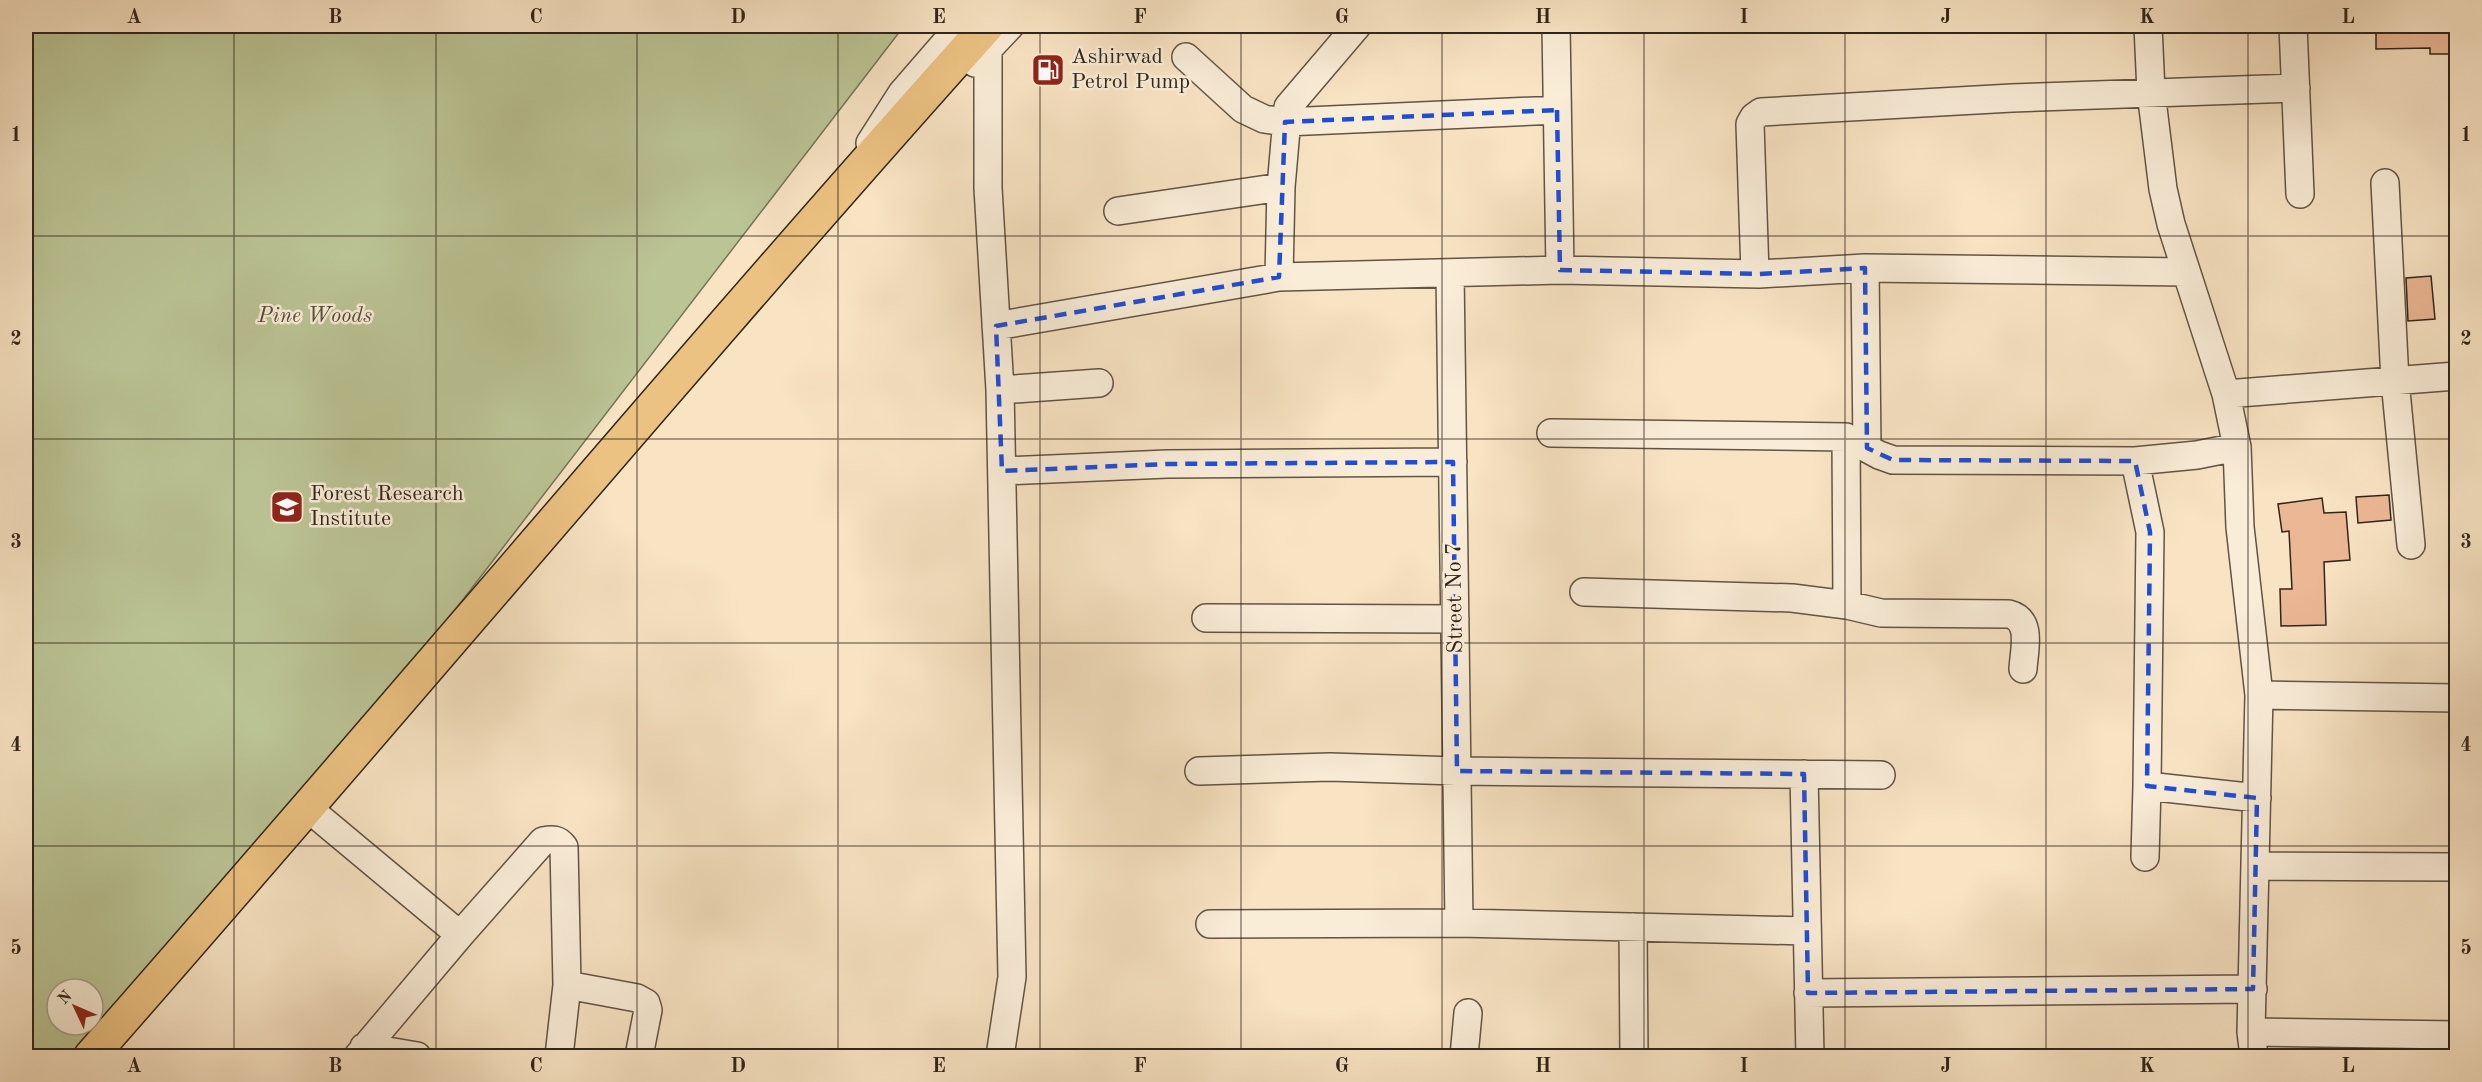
<svg xmlns="http://www.w3.org/2000/svg" width="2482" height="1082" viewBox="0 0 2482 1082" font-family="'Old Standard TT',serif">
	<rect width="100%" height="100%" fill="#f8e3c3"/>
	<filter id="stains"><feTurbulence type="fractalNoise" baseFrequency=".00333" numOctaves="4"/><feColorMatrix values="0 0 0 0 .2 0 0 0 0 .09 0 0 0 0 .02 0 0 0 .5 -.17"/></filter>
	<radialGradient id="worn" r=".72"><stop offset=".6" stop-color="#630" stop-opacity="0"/><stop offset="1" stop-color="#630" stop-opacity=".3"/></radialGradient>
	<path fill="#bbc495" stroke="#757458" stroke-width="1.5" fill-rule="evenodd" d="M 26,26 L 904,26 L 112,1056 L 26,1056 ZM 57,989 L 93,989 L 93,1025 L 57,1025 Z"/>
	<path fill="#ecb794" stroke="#2f251b" stroke-width="1.5" d="M 2376,26 L 2452,26 L 2453,54 L 2430,54 L 2430,48 L 2376,49 Z
		M 2431,276 L 2435,319 L 2408,321 L 2406,278 Z
		M 2389,495 L 2391,520 L 2358,523 L 2356,497 Z
		M 2322,498 L 2324,513 L 2346,512 L 2350,560 L 2324,562 L 2326,625 L 2281,626 L 2280,589 L 2292,589 L 2289,531 L 2282,532 L 2278,504 Z"/>
	<g fill="none" stroke-linecap="round" stroke-linejoin="round">
		<defs>
			<path id="minor" d="M 1556,26 L 1560,270
				M 2148,26 L 2151,92 L 2163,189 L 2171,224 L 2226,394 L 2237,447 L 2240,527 L 2259,695 L 2251,1032 L 2254,1056
				M 2293,26 L 2300,194
				M 988,49 L 988,188 L 1000,390 L 1012,977 L 1000,1056
				M 1186,57 L 1243,109 L 1264,119 L 1285,122 L 1557,110
				M 975,63 L 1010,26
				M 870,143 L 902,93 L 960,26
				M 2385,183 L 2395,381 L 2411,545
				M 1118,211 L 1281,187
				M 1865,268 L 1867,448
				M 1450,273 L 1459,923
				M 1755,273 L 1750,124 L 1754,117 L 1761,112 L 2012,98 L 2296,88
				M 1279,277 L 1281,187 L 1288,107 L 1357,26
				M 996,326 L 1279,277 L 1560,270 L 1759,274 L 1865,268 L 2186,272
				M 1000,390 L 1099,383
				M 2226,394 L 2456,376
				M 1551,433 L 1846,437 L 1879,455 L 1893,460 L 2135,461 L 2197,455 L 2237,447
				M 1846,437 L 1847,605
				M 2135,461 L 2150,532 L 2147,786 L 2257,798
				M 1002,471 L 1167,464 L 1453,462
				M 1584,592 L 1792,598 L 1847,605 L 1881,613 L 2009,614 C 2033,620 2024,650 2023,669
				M 1206,618 L 1455,619
				M 2259,695 L 2456,698
				M 1199,771 L 1330,767 L 1457,771 L 1881,775
				M 1804,774 L 1810,1056
				M 309,809 L 460,935 L 358,1056
				M 2145,857 L 2147,786
				M 2255,866 L 2456,867
				M 1210,924 L 1459,923 L 1807,931
				M 1633,927 L 1634,1056
				M 460,935 L 543,841 C 553,839 558,839 564,847 L 567,985 L 559,1056
				M 567,985 L 637,998 L 646,1003 L 648,1010 L 639,1056
				M 1808,993 L 2253,989
				M 2251,1032 L 2456,1035
				M 364,1047 L 417,1056
				M 1464,1056 L 1468,1013"/>
			<path id="major" d="M 91,1056 C 391,715 683,365 987,26"/>
		</defs>
		<use href="#minor" stroke="#615445" stroke-width="30"/>
		<use href="#major" stroke="#2f251b" stroke-width="36"/>
		<use href="#minor" stroke="#faedd8" stroke-width="27"/>
		<use href="#major" stroke="#ecc282" stroke-width="33"/>
	</g>
	<path fill="none" stroke="#1d4ed8" stroke-width="4.5" stroke-dasharray="12 8" stroke-linejoin="round" d="M 1557,110 L 1560,270 L 1759,274 L 1865,268 L 1867,448 L 1893,460 L 2135,461 L 2150,532 L 2147,786 L 2257,798 L 2253,989 L 1808,993 L 1804,774 L 1457,771 L 1453,462 L 1167,464 L 1002,471 L 996,326 L 1279,277 L 1285,122 Z"/>
	<path fill="none" stroke="#2f251b" stroke-width="1.5" stroke-opacity="0.55" d="M 234,26 L 234,1056M 436,26 L 436,1056M 637,26 L 637,1056M 838,26 L 838,1056M 1040,26 L 1040,1056M 1241,26 L 1241,1056M 1442,26 L 1442,1056M 1644,26 L 1644,1056M 1845,26 L 1845,1056M 2046,26 L 2046,1056M 2248,26 L 2248,1056M 26,236 L 2456,236M 26,439 L 2456,439M 26,643 L 2456,643M 26,846 L 2456,846"/>
	<defs>
		<symbol id="fuel-square" viewBox="-11 -11 22 22"><rect x="-9" y="-9" width="18" height="18" rx="4" fill="#8f2418" stroke="#faedd8"/><path d="M-5.5-6h7V0h2V4h1.3V-2.5L3-4.5l.8-.8L6-3V5H2.5V1h-1V6h-7ZM-4.2-4.7v3.2H.2V-4.7Z" fill="#fff"/></symbol>
		<symbol id="university-square" viewBox="-11 -11 22 22"><rect x="-9" y="-9" width="18" height="18" rx="4" fill="#8f2418" stroke="#faedd8"/><path d="M0-5L7-2L0 1L-7-2ZM-4 1L0 2.5L4 1V4Q0 6-4 4Z" fill="#fff"/></symbol>
	</defs>
	<g fill-rule="evenodd">
		<use href="#fuel-square" x="1029" y="51" width="38" height="38"/>
		<use href="#university-square" x="268" y="488" width="38" height="38"/>
	</g>
	<g text-anchor="middle" dominant-baseline="central" stroke-width="5" stroke-linejoin="round" paint-order="stroke">
		<g font-size="22" fill="#2f251b" stroke="#faedd8" text-anchor="start">
			<text x="1071" y="57">Ashirwad<tspan x="1071" dy="25">Petrol Pump</tspan></text>
			<text x="310" y="494">Forest Research<tspan x="310" dy="25">Institute</tspan></text>
		</g>
		<g font-size="22" font-style="italic" fill="#524d3a" stroke="#faedd8">
			<text x="315" y="316">Pine Woods</text>
		</g>
		<g font-size="22" fill="#2f251b" stroke="#faedd8">
			<text transform="translate(1455 598) rotate(-91)">Street No 7</text>
		</g>
	</g>
	<rect width="2482" height="1082" fill="none" stroke="#f8e3c3" stroke-width="66"/>
	<g transform="translate(75 1007) rotate(314)"><circle r="28" fill="#faedd8" stroke="#a99d8c" stroke-width="1.5"/>
	<path d="M0-4.5L10 22L0 15L-10 22Z" fill="#8f2418"/>
	<text y="-9" font-size="16" font-weight="bold" text-anchor="middle" fill="#2f251b">N</text>
	</g>
	<rect x="33" y="33" width="2416" height="1016" fill="none" stroke="#2f251b" stroke-width="2"/>
	<g font-size="20" text-anchor="middle" font-weight="bold" fill="#2f251b">
		<text x="134" y="23">A</text>
		<text x="335" y="23">B</text>
		<text x="536" y="23">C</text>
		<text x="738" y="23">D</text>
		<text x="939" y="23">E</text>
		<text x="1140" y="23">F</text>
		<text x="1342" y="23">G</text>
		<text x="1543" y="23">H</text>
		<text x="1744" y="23">I</text>
		<text x="1946" y="23">J</text>
		<text x="2147" y="23">K</text>
		<text x="2348" y="23">L</text>
		<text x="16" y="141">1</text>
		<text x="2466" y="141">1</text>
		<text x="16" y="345">2</text>
		<text x="2466" y="345">2</text>
		<text x="16" y="548">3</text>
		<text x="2466" y="548">3</text>
		<text x="16" y="751">4</text>
		<text x="2466" y="751">4</text>
		<text x="16" y="954">5</text>
		<text x="2466" y="954">5</text>
		<text x="134" y="1072">A</text>
		<text x="335" y="1072">B</text>
		<text x="536" y="1072">C</text>
		<text x="738" y="1072">D</text>
		<text x="939" y="1072">E</text>
		<text x="1140" y="1072">F</text>
		<text x="1342" y="1072">G</text>
		<text x="1543" y="1072">H</text>
		<text x="1744" y="1072">I</text>
		<text x="1946" y="1072">J</text>
		<text x="2147" y="1072">K</text>
		<text x="2348" y="1072">L</text>
	</g>
	<rect width="100%" height="100%" filter="url(#stains)"/>
	<rect width="100%" height="100%" fill="url(#worn)"/>
</svg>
